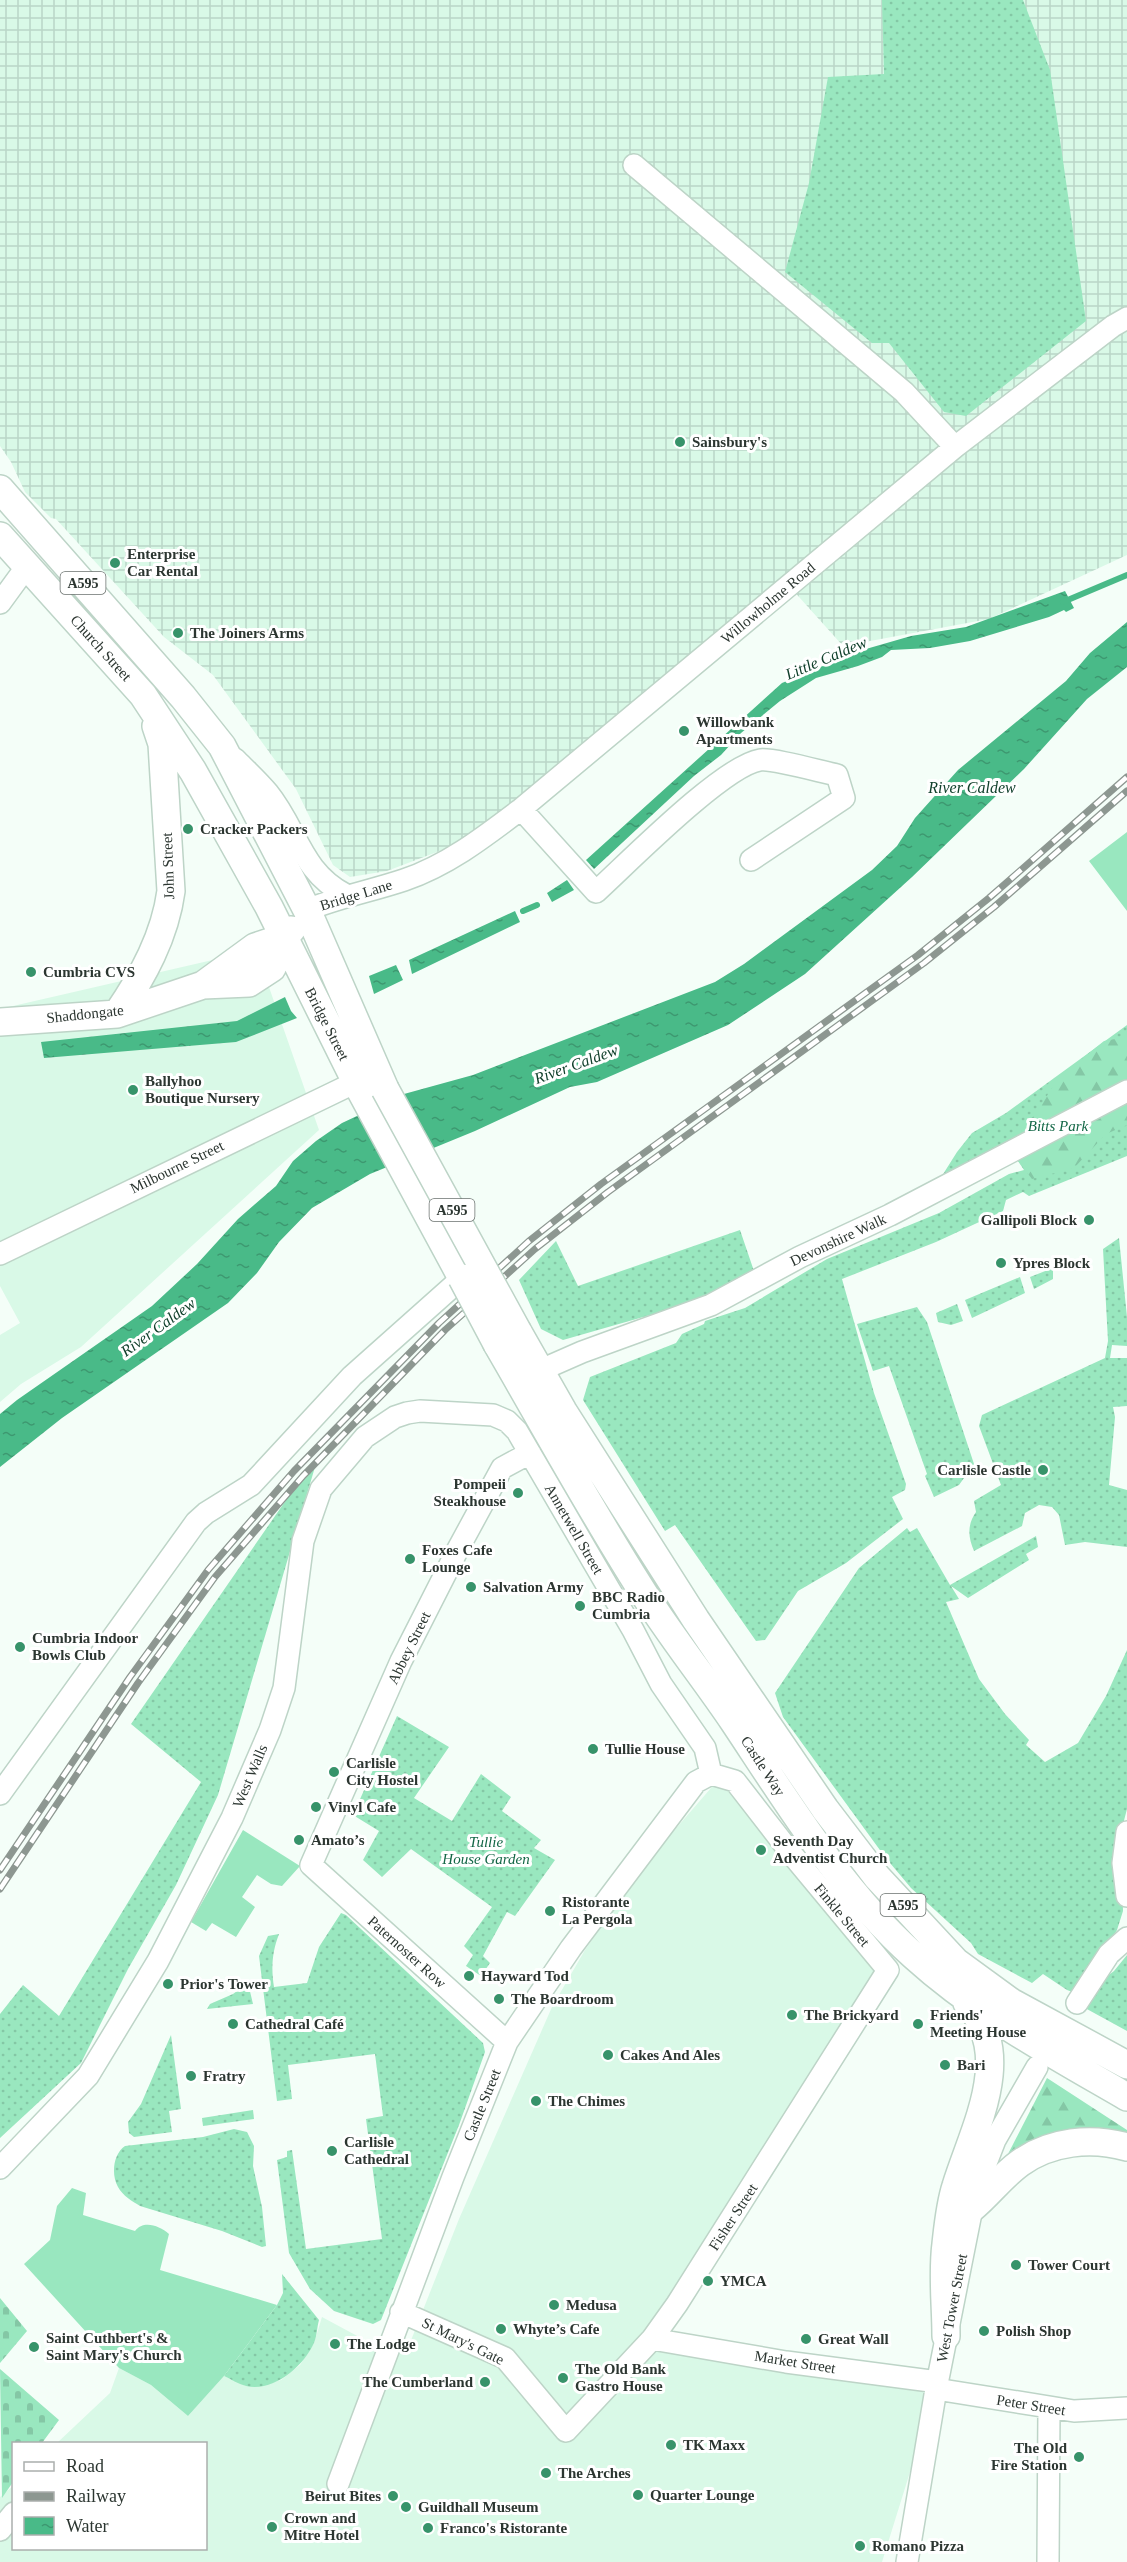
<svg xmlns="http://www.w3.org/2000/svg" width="1127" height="2562" viewBox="0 0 1127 2562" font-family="Georgia,serif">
	<defs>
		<pattern id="industrial-grid" width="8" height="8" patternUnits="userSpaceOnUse" patternTransform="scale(1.5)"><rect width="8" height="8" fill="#d9f9e7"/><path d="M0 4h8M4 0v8" fill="none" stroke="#bad6c7"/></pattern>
		<pattern id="grass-dots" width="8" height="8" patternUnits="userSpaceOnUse" patternTransform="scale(1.5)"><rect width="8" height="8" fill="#99e7bf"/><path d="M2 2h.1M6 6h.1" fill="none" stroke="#84c7a5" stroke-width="1.8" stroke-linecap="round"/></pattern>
		<pattern id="forest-firs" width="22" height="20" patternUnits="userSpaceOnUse" patternTransform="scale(1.5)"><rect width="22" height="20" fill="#99e7bf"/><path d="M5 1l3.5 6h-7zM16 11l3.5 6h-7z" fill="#84c7a5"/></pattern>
		<pattern id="cemetery-stones" width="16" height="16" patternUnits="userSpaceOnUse" patternTransform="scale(1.5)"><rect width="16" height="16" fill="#99e7bf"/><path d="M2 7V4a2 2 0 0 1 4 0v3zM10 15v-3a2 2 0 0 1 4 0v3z" fill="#84c7a5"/></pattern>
		<pattern id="water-ripples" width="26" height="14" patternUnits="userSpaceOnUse" patternTransform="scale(1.5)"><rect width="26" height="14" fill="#49ba88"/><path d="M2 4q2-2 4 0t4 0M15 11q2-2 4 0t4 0" fill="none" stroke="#3d9870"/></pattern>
	</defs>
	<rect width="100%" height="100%" fill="#f4fef8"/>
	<path fill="#d9f9e7" d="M 256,950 L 319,1130 L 81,1347 L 21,1384 L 0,1402 L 0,1335 L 20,1323 L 0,1286 L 0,1009 Z
		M 724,1773 L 881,1971 L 652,2338 L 938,2382 L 882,2562 L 0,2562 L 0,2497 L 13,2486 L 14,2548 L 206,2548 L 206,2444 L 57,2443 L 110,2393 L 119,2368 L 151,2385 L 188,2416 L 224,2376 L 246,2386 L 261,2386 L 281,2380 L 300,2365 L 314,2343 L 322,2317 L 374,2345 L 406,2353 L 459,2219 L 552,2007 L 585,1950 L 646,1863 Z"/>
	<path fill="url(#industrial-grid)" d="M 0,0 L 1127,0 L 1127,555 L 989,619 L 843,646 L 782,578 L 466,841 L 387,871 L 350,877 L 333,865 L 296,789 L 213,675 L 164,637 L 56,519 L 51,518 L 25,492 L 11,462 L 0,446 Z"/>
	<path fill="url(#grass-dots)" d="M 882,0 L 1023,0 L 1050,70 L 1086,321 L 966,416 L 944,412 L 889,343 L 872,343 L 785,272 L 809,183 L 828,77 L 884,74 Z
		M 1127,1025 L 1127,1156 L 1029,1196 L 1023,1192 L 1006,1200 L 1003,1211 L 936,1242 L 842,1279 L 874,1393 L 906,1484 L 905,1490 L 892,1497 L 903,1519 L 846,1563 L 798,1591 L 765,1640 L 756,1641 L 675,1525 L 665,1531 L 583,1400 L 590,1377 L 676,1343 L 682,1334 L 704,1324 L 705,1321 L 745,1308 L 827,1259 L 939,1213 L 1009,1174 L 1024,1170 L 1018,1161 L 1020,1145 L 940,1179 L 957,1152 L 972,1133 L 1006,1113 Z
		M 740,1230 L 755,1274 L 748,1287 L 563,1340 L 541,1329 L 519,1280 L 556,1241 L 578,1286 Z
		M 1119,1238 L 1127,1317 L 1127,1346 L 1112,1345 L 1110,1358 L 1127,1358 L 1127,1406 L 1113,1407 L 1115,1417 L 1109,1485 L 1127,1490 L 1127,1547 L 1085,1542 L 1065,1545 L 1059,1515 L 1052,1507 L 1039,1505 L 1025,1513 L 1022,1526 L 974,1551 C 968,1537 967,1525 976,1512 L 974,1501 L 1001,1485 L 979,1426 L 982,1415 L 1105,1358 L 1108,1341 L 1103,1249 Z
		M 1053,1268 L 1053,1279 L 1034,1289 L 1030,1277 Z
		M 1020,1277 L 1025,1293 L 972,1318 L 965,1300 Z
		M 957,1304 L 963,1321 L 951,1325 L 938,1322 L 936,1313 Z
		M 917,1307 L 927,1322 L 974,1464 L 959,1485 L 934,1497 L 925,1476 L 927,1474 L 889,1366 L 873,1371 L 857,1324 Z
		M 315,1467 L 218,1795 L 176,1885 L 128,1969 L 81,2063 L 0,2138 L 0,2014 L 23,1985 L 59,2016 L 201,1782 L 131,1724 L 293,1490 Z
		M 907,1528 L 910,1532 L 917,1528 L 950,1585 L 1036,1536 L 1038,1547 L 1026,1554 L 1029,1560 L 968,1598 L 951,1586 L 959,1599 L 946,1602 L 979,1679 L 1005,1714 L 1029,1740 L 1026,1745 L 1045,1762 L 1078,1743 L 1106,1696 L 1127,1650 L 1127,1809 L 1121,1832 L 1123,1911 L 1117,1930 L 1078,1994 L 1067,1990 L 1043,1974 L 1032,1983 L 978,1954 L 971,1943 L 911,1888 L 885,1857 L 783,1717 L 775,1693 L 859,1568 Z
		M 397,1716 L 449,1747 L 414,1798 L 452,1821 L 481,1774 L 511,1797 L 502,1811 L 541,1840 L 534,1848 L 555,1860 L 515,1916 L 507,1912 L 483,1956 L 490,1963 L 481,1976 L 466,1966 L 473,1955 L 464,1946 L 492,1907 L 411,1849 L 382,1877 L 363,1860 L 379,1831 L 353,1815 Z
		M 341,1913 L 346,1915 L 483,2043 L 485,2052 L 459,2125 L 381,2320 L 373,2324 L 334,2311 L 310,2289 L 289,2253 L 277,2160 L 287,2157 L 287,2151 L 292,2150 L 306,2249 L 382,2239 L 366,2119 L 383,2116 L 375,2054 L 288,2065 L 292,2099 L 277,2101 L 259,1956 L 268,1936 L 279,1934 C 272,1952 271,1968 274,1987 L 307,1983 L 319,1947 Z
		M 1127,1955 L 1127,2031 L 1085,2008 L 1097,1984 L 1114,1971 Z
		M 248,1983 L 253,2004 L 207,2009 L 210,2004 L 233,1994 Z
		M 171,2035 L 181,2109 L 169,2111 L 172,2132 L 134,2137 L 129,2133 L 128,2122 L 141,2104 Z
		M 253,2110 L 254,2119 L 203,2126 L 202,2118 Z
		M 234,2129 L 247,2132 L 254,2146 L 253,2166 L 262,2207 L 266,2246 L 262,2247 L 222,2231 L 140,2206 C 132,2201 123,2196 118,2187 C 111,2175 113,2154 125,2146 L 203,2137 Z
		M 282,2274 L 319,2320 C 317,2327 317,2336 314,2343 C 303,2367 274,2392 246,2386 C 238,2384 231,2379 224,2376 L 277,2305 L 283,2293 Z"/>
	<path fill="url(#forest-firs)" d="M 1127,1037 L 1127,1125 L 1106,1134 L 1074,1168 L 1032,1179 L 1018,1161 L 1022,1125 L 1034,1116 L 1059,1077 L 1104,1041 Z
		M 1047,2078 L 1127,2130 L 1127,2133 L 1074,2129 L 1038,2140 L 1007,2156 Z"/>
	<path fill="url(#cemetery-stones)" d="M 0,2298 L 27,2331 L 0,2363 Z
		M 0,2369 L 59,2420 L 42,2443 L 14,2444 L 13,2482 L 2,2498 Z"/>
	<path fill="#99e7bf" d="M 1127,832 L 1127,911 L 1089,861 Z
		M 243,1830 L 300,1866 L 282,1886 L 271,1884 L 257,1875 L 242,1897 L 255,1907 L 236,1937 L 212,1923 L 206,1931 L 191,1922 Z
		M 72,2188 L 86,2193 L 83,2215 L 135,2231 C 143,2220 159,2225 169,2234 L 160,2270 L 277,2305 L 224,2376 L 188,2416 L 151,2385 L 119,2368 L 24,2264 L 50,2240 L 57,2206 Z"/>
	<path fill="url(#water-ripples)" d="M 1065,591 L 1074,608 L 1066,612 L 1064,610 L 1049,617 L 970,641 L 930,648 L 891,650 L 882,657 L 858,666 L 816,678 L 780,701 L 741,733 L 721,755 L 694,776 L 594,869 L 586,860 L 782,683 L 859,651 L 911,636 L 966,627 Z
		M 1127,622 L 1127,667 L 1087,699 L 1024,769 L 912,877 L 805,974 L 728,1025 L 597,1082 L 570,1087 L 475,1131 L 370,1174 L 312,1208 L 279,1242 L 257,1273 L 228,1303 L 62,1418 L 0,1467 L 0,1414 L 17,1400 L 152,1306 L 197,1264 L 238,1219 L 276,1186 L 293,1161 L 316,1141 L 342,1123 L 404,1094 L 473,1075 L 715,982 L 744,964 L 872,870 L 897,846 L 915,818 L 958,770 L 1066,681 L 1090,653 Z
		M 567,880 L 574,890 L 552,902 L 547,893 Z
		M 515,911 L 520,922 L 412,974 L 409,960 Z
		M 396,965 L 403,980 L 374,994 L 369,976 Z
		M 285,997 L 291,1011 L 297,1018 L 236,1042 L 44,1058 L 41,1042 L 237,1021 Z"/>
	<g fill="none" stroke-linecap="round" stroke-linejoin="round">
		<path stroke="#49ba88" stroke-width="6" d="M 1063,602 L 1127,575
			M 523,911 L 537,905"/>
		<defs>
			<path id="minor" d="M 634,165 L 904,392 L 955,447
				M 0,603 L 27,566
				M 235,759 C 246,770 258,781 268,793 C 298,830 300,871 346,895
				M 521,809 L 596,892 C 628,863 723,766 760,760 C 772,758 822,772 837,775 L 844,798 L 751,860
				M 307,910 C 339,897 371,891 404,880 C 448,865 484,837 521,809 L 955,447 L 1113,326 L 1127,318
				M 0,1254 L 356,1082
				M 541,1370 L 582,1352 L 711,1305 L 800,1257 L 890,1215 L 1127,1091
				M 0,1794 L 196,1522 L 206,1513 L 251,1485 L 352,1376 L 462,1278
				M 1127,1832 L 1123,1863 L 1127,1896
				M 1077,2003 L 1109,1954 L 1127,1938
				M 507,2042 L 311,1865 L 401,1661 L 458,1549 L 502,1468 L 530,1453
				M 0,2168 L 88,2076 L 158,1961 L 232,1818 L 270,1730 L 284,1688 L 303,1541 L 321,1489 L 365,1437 L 395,1417 L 407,1413 L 420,1411 L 493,1415 L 507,1421 L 517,1431 L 633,1630 L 661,1684 L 705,1748 L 711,1774
				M 401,2312 L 505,2358 L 566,2431 L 652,2339 L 677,2304 L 888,1970 L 790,1852 L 735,1781 L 711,1774
				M 652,2339 L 786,2362 L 938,2382
				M 936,2389 L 1074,2411 L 1127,2408
				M 338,2484 L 453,2177 L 507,2042 L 571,1948 L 696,1782 L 711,1774
				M 0,2530 L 14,2513
				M 907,2562 L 936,2389 L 972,2208 L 983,2171 L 995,2140 L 1037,2067
				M 1048,2562 L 1049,2408"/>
			<path id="major" d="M 0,489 L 183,697 L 222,746 L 307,910 L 385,1089
				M 0,536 L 143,695 L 193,771 L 269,907 L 356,1082 L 462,1278
				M 203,985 L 255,947 L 285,937
				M 117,1014 C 143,976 165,936 171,891 L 162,744 L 156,726
				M 0,1022 L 117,1014 L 203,985 L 249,983 L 272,968 L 285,937 L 291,930
				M 518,1332 L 563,1411 L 696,1620 L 825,1809 L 877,1877 L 956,1962 L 1011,2002 L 1127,2065
				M 497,1344 C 544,1425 589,1507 639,1586 C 668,1633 703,1676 734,1722 C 788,1803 841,1891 914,1956 C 978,2014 1053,2054 1127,2097
				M 972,2208 C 988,2195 1002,2176 1020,2163 C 1051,2141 1091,2137 1127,2147
				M 946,2336 C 946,2306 942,2274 946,2244 C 948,2226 950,2204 956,2186 C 973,2130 1016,2055 967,2003"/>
		</defs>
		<use href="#minor" stroke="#bdd4c7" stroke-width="24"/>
		<use href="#major" stroke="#bdd4c7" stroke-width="30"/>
		<use href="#minor" stroke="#fff" stroke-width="21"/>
		<use href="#major" stroke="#fff" stroke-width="27"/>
		<defs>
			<path id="rail" d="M 0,1870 L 130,1677 L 208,1570 L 294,1471 L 439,1323 L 529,1241 L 601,1184 L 918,955 L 989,898 L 1127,777
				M 0,1889 L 138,1683 L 215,1577 L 303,1476 L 445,1330 L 535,1249 L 608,1192 L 924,963 L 994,907 L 1127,791"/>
		</defs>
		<use href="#rail" stroke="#8d9791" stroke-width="7"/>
		<use href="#rail" stroke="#fff" stroke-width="4.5" stroke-dasharray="14" stroke-linecap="butt"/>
		<defs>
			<path id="major-bridge" d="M 385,1089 L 518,1332
				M 462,1278 L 497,1344"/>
		</defs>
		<use href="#major-bridge" stroke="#bdd4c7" stroke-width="30" stroke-linecap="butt"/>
		<use href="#major-bridge" stroke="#fff" stroke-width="27"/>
	</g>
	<g fill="#37936a" stroke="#fff" stroke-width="2">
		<circle cx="680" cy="442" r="6"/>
		<circle cx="115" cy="563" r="6"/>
		<circle cx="178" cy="633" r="6"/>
		<circle cx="684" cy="731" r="6"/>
		<circle cx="188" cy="829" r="6"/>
		<circle cx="31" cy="972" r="6"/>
		<circle cx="133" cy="1090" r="6"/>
		<circle cx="1089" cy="1220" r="6"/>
		<circle cx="1001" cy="1263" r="6"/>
		<circle cx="1043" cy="1470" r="6"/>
		<circle cx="518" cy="1493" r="6"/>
		<circle cx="410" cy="1559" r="6"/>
		<circle cx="471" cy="1587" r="6"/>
		<circle cx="580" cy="1606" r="6"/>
		<circle cx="20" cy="1647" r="6"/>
		<circle cx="593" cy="1749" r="6"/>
		<circle cx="334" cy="1772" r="6"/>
		<circle cx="316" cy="1807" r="6"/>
		<circle cx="299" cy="1840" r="6"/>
		<circle cx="761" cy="1850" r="6"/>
		<circle cx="550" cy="1911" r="6"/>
		<circle cx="469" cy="1976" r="6"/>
		<circle cx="168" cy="1984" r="6"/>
		<circle cx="499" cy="1999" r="6"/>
		<circle cx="792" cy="2015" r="6"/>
		<circle cx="233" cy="2024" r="6"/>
		<circle cx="918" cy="2024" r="6"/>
		<circle cx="608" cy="2055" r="6"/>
		<circle cx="945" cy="2065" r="6"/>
		<circle cx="191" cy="2076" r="6"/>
		<circle cx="536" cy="2101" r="6"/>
		<circle cx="332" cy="2151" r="6"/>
		<circle cx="1016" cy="2265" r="6"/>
		<circle cx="708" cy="2281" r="6"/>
		<circle cx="554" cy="2305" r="6"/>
		<circle cx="501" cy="2329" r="6"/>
		<circle cx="984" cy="2331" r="6"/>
		<circle cx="806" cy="2339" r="6"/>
		<circle cx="335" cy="2344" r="6"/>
		<circle cx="34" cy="2347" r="6"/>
		<circle cx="563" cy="2378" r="6"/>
		<circle cx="485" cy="2382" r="6"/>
		<circle cx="671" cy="2445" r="6"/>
		<circle cx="1079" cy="2457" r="6"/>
		<circle cx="546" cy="2473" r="6"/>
		<circle cx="638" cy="2495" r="6"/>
		<circle cx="393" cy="2496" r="6"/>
		<circle cx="406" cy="2507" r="6"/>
		<circle cx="272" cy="2527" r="6"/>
		<circle cx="428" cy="2528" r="6"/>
		<circle cx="860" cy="2546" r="6"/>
	</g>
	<g text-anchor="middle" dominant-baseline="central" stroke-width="6" stroke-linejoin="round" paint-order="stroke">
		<g fill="#fff" stroke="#6b726f" stroke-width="1.5">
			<rect x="60.5" y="572" width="45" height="22" rx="4.5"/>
			<rect x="429.5" y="1199" width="45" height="22" rx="4.5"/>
			<rect x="880.5" y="1894" width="45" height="22" rx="4.5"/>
		</g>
		<g font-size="14" font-weight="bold" fill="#2c3631">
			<text x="83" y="583">A595</text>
			<text x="452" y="1210">A595</text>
			<text x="903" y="1905">A595</text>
		</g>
		<g font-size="15" font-weight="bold" fill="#2c3631" stroke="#fff" text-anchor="start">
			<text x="692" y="442">Sainsbury's</text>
			<text x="127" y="554">Enterprise<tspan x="127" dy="17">Car Rental</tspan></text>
			<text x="190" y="633">The Joiners Arms</text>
			<text x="696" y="722">Willowbank<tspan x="696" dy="17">Apartments</tspan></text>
			<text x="200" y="829">Cracker Packers</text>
			<text x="43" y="972">Cumbria CVS</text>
			<text x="145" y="1081">Ballyhoo<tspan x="145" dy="17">Boutique Nursery</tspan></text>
			<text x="1077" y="1220" text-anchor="end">Gallipoli Block</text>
			<text x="1013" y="1263">Ypres Block</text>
			<text x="1031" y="1470" text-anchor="end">Carlisle Castle</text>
			<text x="506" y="1484" text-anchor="end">Pompeii<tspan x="506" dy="17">Steakhouse</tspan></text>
			<text x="422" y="1550">Foxes Cafe<tspan x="422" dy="17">Lounge</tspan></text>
			<text x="483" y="1587">Salvation Army</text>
			<text x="592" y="1597">BBC Radio<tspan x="592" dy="17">Cumbria</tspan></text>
			<text x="32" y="1638">Cumbria Indoor<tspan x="32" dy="17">Bowls Club</tspan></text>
			<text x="605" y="1749">Tullie House</text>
			<text x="346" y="1763">Carlisle<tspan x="346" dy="17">City Hostel</tspan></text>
			<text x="328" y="1807">Vinyl Cafe</text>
			<text x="311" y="1840">Amato’s</text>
			<text x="773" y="1841">Seventh Day<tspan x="773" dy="17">Adventist Church</tspan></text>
			<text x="562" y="1902">Ristorante<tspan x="562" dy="17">La Pergola</tspan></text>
			<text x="481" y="1976">Hayward Tod</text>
			<text x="180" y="1984">Prior's Tower</text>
			<text x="511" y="1999">The Boardroom</text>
			<text x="804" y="2015">The Brickyard</text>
			<text x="930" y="2015">Friends'<tspan x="930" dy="17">Meeting House</tspan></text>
			<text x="245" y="2024">Cathedral Café</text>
			<text x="620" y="2055">Cakes And Ales</text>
			<text x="957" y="2065">Bari</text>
			<text x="203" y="2076">Fratry</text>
			<text x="548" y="2101">The Chimes</text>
			<text x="344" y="2142">Carlisle<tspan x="344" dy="17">Cathedral</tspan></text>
			<text x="1028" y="2265">Tower Court</text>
			<text x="720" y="2281">YMCA</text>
			<text x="566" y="2305">Medusa</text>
			<text x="513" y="2329">Whyte’s Cafe</text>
			<text x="996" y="2331">Polish Shop</text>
			<text x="46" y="2338">Saint Cuthbert's &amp;<tspan x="46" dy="17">Saint Mary's Church</tspan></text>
			<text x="818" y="2339">Great Wall</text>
			<text x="347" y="2344">The Lodge</text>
			<text x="575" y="2369">The Old Bank<tspan x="575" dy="17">Gastro House</tspan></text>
			<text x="473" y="2382" text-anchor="end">The Cumberland</text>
			<text x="683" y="2445">TK Maxx</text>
			<text x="1067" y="2448" text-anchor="end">The Old<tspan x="1067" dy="17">Fire Station</tspan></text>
			<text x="558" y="2473">The Arches</text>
			<text x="650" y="2495">Quarter Lounge</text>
			<text x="381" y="2496" text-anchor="end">Beirut Bites</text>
			<text x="418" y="2507">Guildhall Museum</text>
			<text x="284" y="2518">Crown and<tspan x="284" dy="17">Mitre Hotel</tspan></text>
			<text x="440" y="2528">Franco's Ristorante</text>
			<text x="872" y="2546">Romano Pizza</text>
		</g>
		<g font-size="15" fill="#2c3631" stroke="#fff">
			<text transform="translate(768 603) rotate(-40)">Willowholme Road</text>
			<text transform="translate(101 648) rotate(48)">Church Street</text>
			<text transform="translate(168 866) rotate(-92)">John Street</text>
			<text transform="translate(356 895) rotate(-17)">Bridge Lane</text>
			<text transform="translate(85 1014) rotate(-6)">Shaddongate</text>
			<text transform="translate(327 1024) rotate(63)">Bridge Street</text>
			<text transform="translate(177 1167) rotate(-26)">Milbourne Street</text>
			<text transform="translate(838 1240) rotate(-25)">Devonshire Walk</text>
			<text transform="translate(574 1529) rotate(60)">Annetwell Street</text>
			<text transform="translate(409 1648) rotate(-64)">Abbey Street</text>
			<text transform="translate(763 1766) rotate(57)">Castle Way</text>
			<text transform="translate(250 1776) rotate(-67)">West Walls</text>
			<text transform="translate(842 1915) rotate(50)">Finkle Street</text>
			<text transform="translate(407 1952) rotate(42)">Paternoster Row</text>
			<text transform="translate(482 2105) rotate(-68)">Castle Street</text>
			<text transform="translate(733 2217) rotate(-57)">Fisher Street</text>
			<text transform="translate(952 2308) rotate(-79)">West Tower Street</text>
			<text transform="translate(463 2341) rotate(26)">St Mary's Gate</text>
			<text transform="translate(795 2362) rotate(9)">Market Street</text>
			<text transform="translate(1031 2405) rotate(9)">Peter Street</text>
		</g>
		<g font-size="15" font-style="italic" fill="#136746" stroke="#fff">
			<text x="1058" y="1126">Bitts Park</text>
			<text x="486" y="1842">Tullie<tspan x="486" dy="17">House Garden</tspan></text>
		</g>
		<g font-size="16" font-style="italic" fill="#11402c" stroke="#fff">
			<text transform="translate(826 658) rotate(-23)">Little Caldew</text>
			<text x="972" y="787">River Caldew</text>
			<text transform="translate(576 1064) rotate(-20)">River Caldew</text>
			<text transform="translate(158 1327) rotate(-36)">River Caldew</text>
		</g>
	</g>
	<rect x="12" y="2442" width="195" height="108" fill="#ffffff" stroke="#abafad" stroke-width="1.5"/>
	<rect x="24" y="2462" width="30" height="9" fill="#ffffff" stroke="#abafad" stroke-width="1.5"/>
	<text x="66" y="2472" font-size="18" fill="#2c3631">Road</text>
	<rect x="24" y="2492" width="30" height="9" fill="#8d9791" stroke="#abafad" stroke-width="1.5"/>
	<text x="66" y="2502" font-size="18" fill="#2c3631">Railway</text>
	<rect x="24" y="2517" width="30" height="18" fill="url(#water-ripples)" stroke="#abafad" stroke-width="1.5"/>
	<text x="66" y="2532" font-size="18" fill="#2c3631">Water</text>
</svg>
